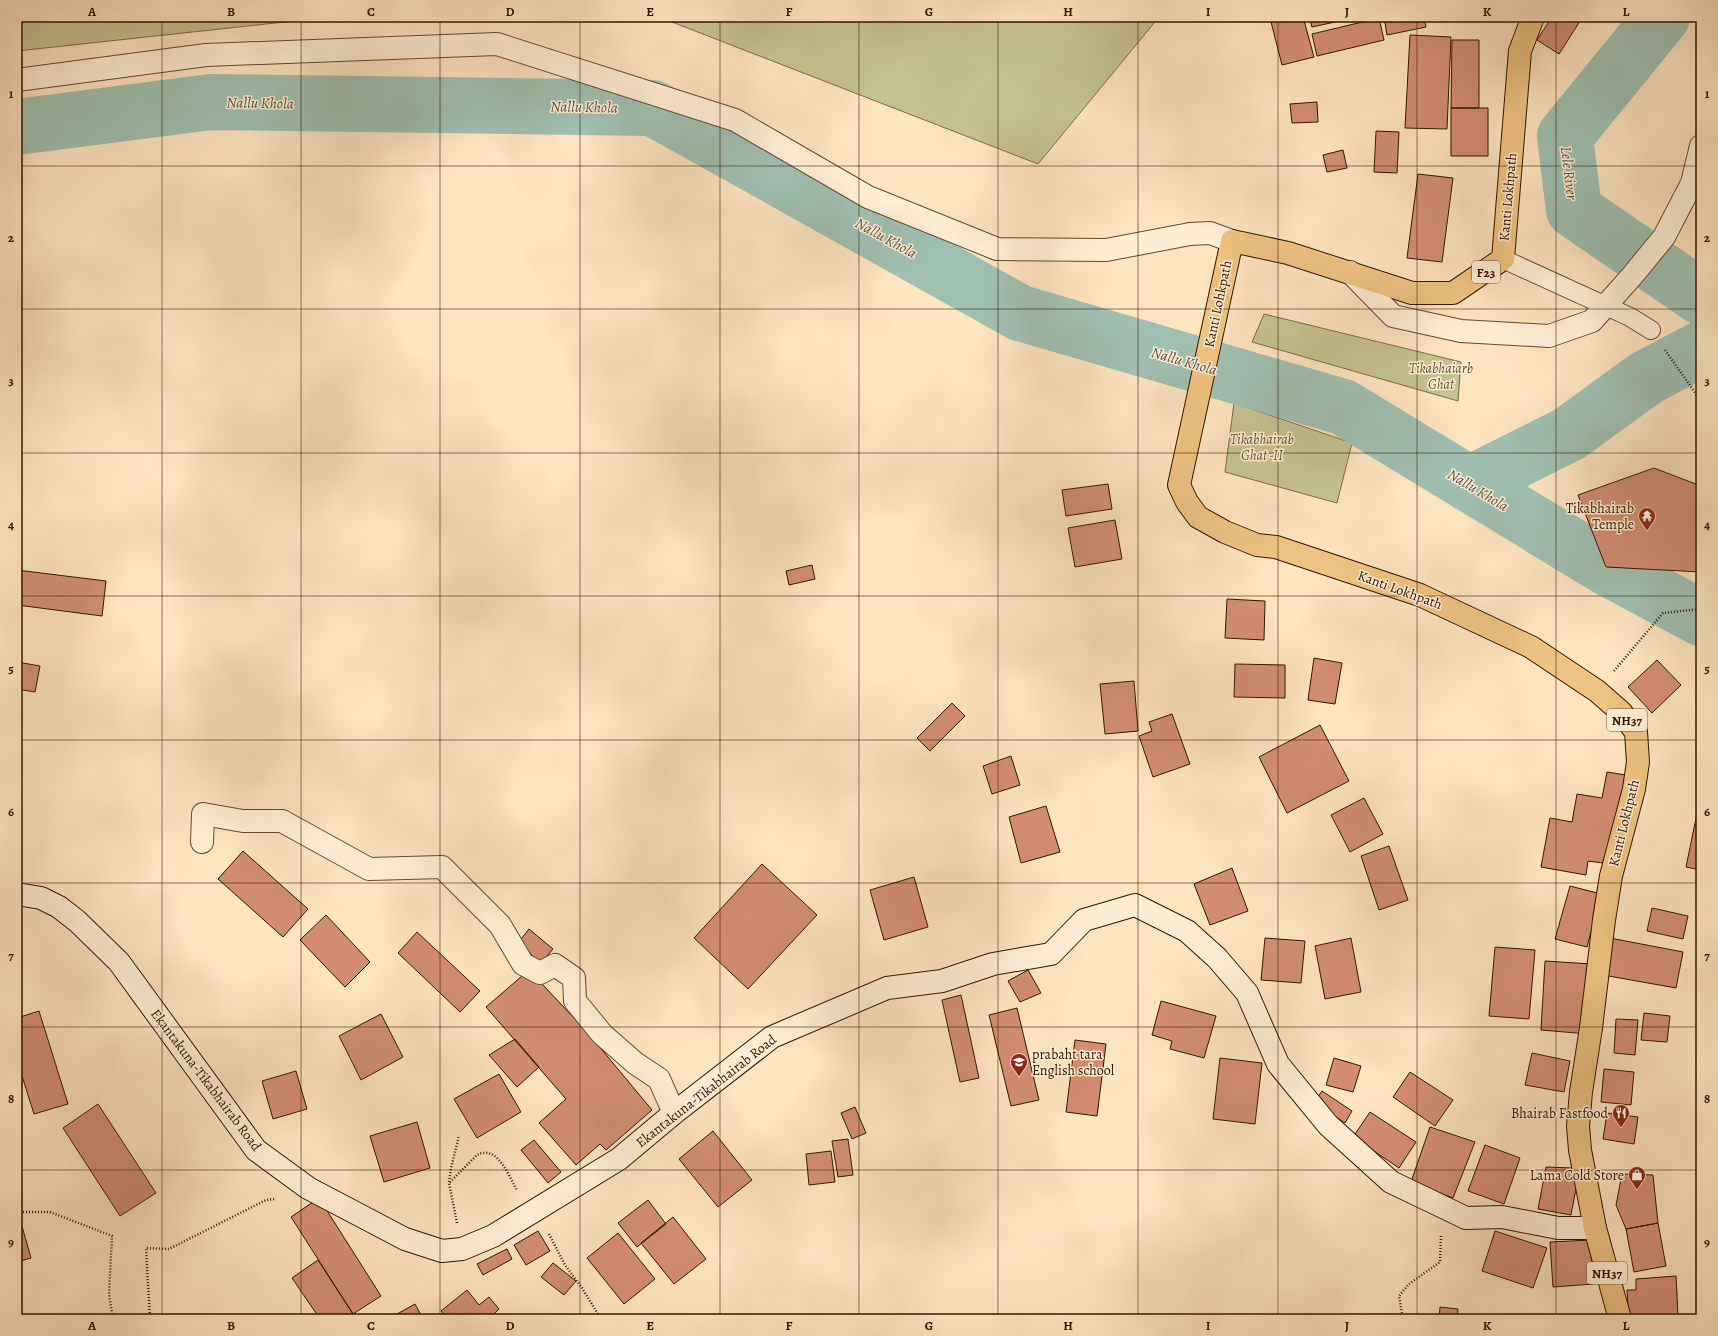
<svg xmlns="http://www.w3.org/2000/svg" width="1718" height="1336" viewBox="0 0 1718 1336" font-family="Alegreya,serif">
	<rect width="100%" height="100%" fill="#fce4bf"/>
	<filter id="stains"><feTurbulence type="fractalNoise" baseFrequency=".005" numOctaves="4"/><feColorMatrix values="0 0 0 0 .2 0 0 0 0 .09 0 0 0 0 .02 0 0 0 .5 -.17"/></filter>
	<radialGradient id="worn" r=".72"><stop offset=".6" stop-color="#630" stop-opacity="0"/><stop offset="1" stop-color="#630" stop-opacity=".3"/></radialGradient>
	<path fill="#c4c28e" stroke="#7a6c47" d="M 17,17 L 313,17 L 294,21 L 17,51 Z
		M 659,17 L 1159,17 L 1038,164 Z
		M 1264,314 L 1461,362 L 1458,401 L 1252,342 Z
		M 1234,403 L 1352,443 L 1337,503 L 1225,472 Z"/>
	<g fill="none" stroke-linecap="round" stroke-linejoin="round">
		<path stroke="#9fbfb1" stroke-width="56" d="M 1662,17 L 1565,136 L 1574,210 L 1701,297
			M 17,127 L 211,102 L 653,108 L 1020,313 L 1343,407 L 1606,567 L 1701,618
			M 1469,484 L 1569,434 L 1646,378 L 1701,349"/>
	</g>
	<path fill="#d38d72" stroke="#311500" d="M 1274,17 L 1303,17 L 1314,57 L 1282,65 L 1270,18 Z
		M 1309,17 L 1358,17 L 1312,27 Z
		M 1384,17 L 1424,17 L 1426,27 L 1387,35 Z
		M 1552,17 L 1574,17 L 1580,21 L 1559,54 L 1537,40 Z
		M 1379,18 L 1384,40 L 1317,56 L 1312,34 Z
		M 1410,35 L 1451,37 L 1447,129 L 1405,128 Z
		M 1452,40 L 1479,40 L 1479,108 L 1451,108 Z
		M 1317,102 L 1318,122 L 1292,123 L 1290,104 Z
		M 1451,108 L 1488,108 L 1488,156 L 1451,156 Z
		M 1376,131 L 1399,132 L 1397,173 L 1374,172 Z
		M 1343,150 L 1347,168 L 1327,172 L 1323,155 Z
		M 1418,174 L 1453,178 L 1442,262 L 1407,258 Z
		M 1654,468 L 1701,486 L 1701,572 L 1606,567 L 1578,495 Z
		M 1108,484 L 1112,509 L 1066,516 L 1062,490 Z
		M 1115,520 L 1122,559 L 1075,567 L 1068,528 Z
		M 812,565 L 815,579 L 789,585 L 786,571 Z
		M 17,570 L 106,581 L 102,616 L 17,605 Z
		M 1227,599 L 1265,601 L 1264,640 L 1225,638 Z
		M 1314,658 L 1342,663 L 1335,704 L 1308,700 Z
		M 1657,660 L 1681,685 L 1652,713 L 1628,687 Z
		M 17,662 L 40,666 L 35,692 L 17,689 Z
		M 1235,664 L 1285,665 L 1285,698 L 1234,697 Z
		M 1134,681 L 1138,731 L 1105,734 L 1100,684 Z
		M 952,703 L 965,716 L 930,751 L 917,738 Z
		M 1172,714 L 1190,764 L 1153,777 L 1139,736 L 1152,731 L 1149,722 Z
		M 1320,725 L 1349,781 L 1287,813 L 1259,757 Z
		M 1011,756 L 1020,785 L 992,794 L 983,766 Z
		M 1607,772 L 1626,775 L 1610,864 L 1588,861 L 1586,875 L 1541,867 L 1550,818 L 1572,822 L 1577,794 L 1602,798 Z
		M 1701,794 L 1701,870 L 1686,867 Z
		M 1364,798 L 1383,834 L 1350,852 L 1331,815 Z
		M 1046,806 L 1060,852 L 1021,863 L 1009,817 Z
		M 1389,846 L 1408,900 L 1379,910 L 1361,856 Z
		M 243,851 L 308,909 L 283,937 L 218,879 Z
		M 762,864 L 817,915 L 748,989 L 694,938 Z
		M 1232,868 L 1248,911 L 1210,925 L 1194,884 Z
		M 914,877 L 928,927 L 884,940 L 870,890 Z
		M 1570,886 L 1601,894 L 1587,947 L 1555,939 Z
		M 1652,908 L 1688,916 L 1683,939 L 1647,931 Z
		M 326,915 L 370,962 L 345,987 L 300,940 Z
		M 529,929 L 553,949 L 541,963 L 518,943 Z
		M 417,932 L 480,991 L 460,1012 L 398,953 Z
		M 1265,938 L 1305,941 L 1301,983 L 1261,980 Z
		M 1351,938 L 1361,992 L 1325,999 L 1315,946 Z
		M 1610,938 L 1683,952 L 1676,988 L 1603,975 Z
		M 1495,947 L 1535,950 L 1529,1019 L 1489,1016 Z
		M 1545,961 L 1592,964 L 1588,1034 L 1541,1030 Z
		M 529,970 L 588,1033 L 652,1110 L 606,1150 L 600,1144 L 576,1165 L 539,1123 L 566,1099 L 486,1007 Z
		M 1028,970 L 1041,993 L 1020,1002 L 1008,981 Z
		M 961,995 L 979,1078 L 960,1082 L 942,1000 Z
		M 1161,1001 L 1216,1016 L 1204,1058 L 1170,1049 L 1172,1041 L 1152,1035 Z
		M 1017,1008 L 1039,1100 L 1011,1106 L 989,1015 Z
		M 39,1011 L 68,1104 L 34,1114 L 17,1060 L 17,1018 Z
		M 1644,1013 L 1670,1016 L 1667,1042 L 1641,1040 Z
		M 381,1014 L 403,1057 L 361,1080 L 339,1036 Z
		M 1616,1019 L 1638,1020 L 1635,1055 L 1614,1053 Z
		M 1699,1028 L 1701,1028 L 1701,1060 Z
		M 515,1039 L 539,1067 L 517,1087 L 489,1055 Z
		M 1075,1040 L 1106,1044 L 1097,1116 L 1066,1112 Z
		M 1532,1053 L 1570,1061 L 1564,1092 L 1525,1085 Z
		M 1220,1058 L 1262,1063 L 1255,1124 L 1213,1119 Z
		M 1334,1058 L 1361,1066 L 1353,1092 L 1326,1085 Z
		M 1604,1069 L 1634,1072 L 1631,1105 L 1601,1102 Z
		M 296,1071 L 307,1109 L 273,1119 L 262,1081 Z
		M 1410,1072 L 1453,1100 L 1435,1126 L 1393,1097 Z
		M 499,1074 L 521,1112 L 477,1138 L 454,1099 Z
		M 1322,1091 L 1352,1111 L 1345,1123 L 1314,1103 Z
		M 98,1104 L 156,1193 L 120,1216 L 63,1128 Z
		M 855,1107 L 866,1133 L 852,1139 L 841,1113 Z
		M 1370,1112 L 1416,1142 L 1399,1168 L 1353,1137 Z
		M 1607,1113 L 1638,1117 L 1634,1144 L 1603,1139 Z
		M 417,1122 L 430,1168 L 384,1182 L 370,1136 Z
		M 1430,1127 L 1475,1142 L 1453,1198 L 1411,1182 Z
		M 713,1131 L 752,1180 L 718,1207 L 679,1159 Z
		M 848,1139 L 853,1175 L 838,1177 L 832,1141 Z
		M 534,1140 L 561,1172 L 548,1183 L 521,1150 Z
		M 1485,1145 L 1520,1158 L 1504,1204 L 1468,1191 Z
		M 831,1151 L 835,1182 L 809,1185 L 806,1154 Z
		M 1546,1167 L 1573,1168 L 1579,1173 L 1571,1215 L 1538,1209 Z
		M 1622,1174 L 1653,1175 L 1658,1223 L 1626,1229 L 1616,1205 Z
		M 1697,1194 L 1701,1194 L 1701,1213 Z
		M 319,1198 L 381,1296 L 353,1314 L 291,1217 Z
		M 648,1200 L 666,1224 L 637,1247 L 618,1223 Z
		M 673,1217 L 706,1259 L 674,1284 L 641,1243 Z
		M 17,1219 L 20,1219 L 31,1258 L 17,1262 Z
		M 1658,1223 L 1666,1266 L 1634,1272 L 1626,1229 Z
		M 538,1231 L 550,1251 L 526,1265 L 514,1245 Z
		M 1495,1231 L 1547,1248 L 1533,1288 L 1482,1271 Z
		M 618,1233 L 655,1279 L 624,1304 L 587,1258 Z
		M 1591,1240 L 1593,1284 L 1553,1287 L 1550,1242 Z
		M 507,1249 L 512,1259 L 483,1275 L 477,1264 Z
		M 318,1260 L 353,1314 L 343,1319 L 320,1319 L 292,1278 Z
		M 553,1263 L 576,1281 L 564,1295 L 541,1277 Z
		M 1676,1276 L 1678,1316 L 1629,1319 L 1627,1290 L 1636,1290 L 1636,1279 Z
		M 467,1290 L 479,1305 L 489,1297 L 499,1309 L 489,1319 L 448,1319 L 441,1311 Z
		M 415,1304 L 423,1319 L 388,1319 Z
		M 1440,1307 L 1458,1309 L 1457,1319 L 1439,1319 Z"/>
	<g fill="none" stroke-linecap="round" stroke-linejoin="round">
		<defs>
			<path id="lane" d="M 1503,259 L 1630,317 L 1651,330"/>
			<path id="street" d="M 17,80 L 206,55 L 497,44 L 735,120 L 868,197 L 997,249 L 1106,250 L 1190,234 L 1210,233 L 1232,241
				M 1350,272 L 1393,316 L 1461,331 L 1549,336 L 1592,321 L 1632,276 L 1664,237 L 1692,183 L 1701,146
				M 202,842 L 203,814 L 243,821 L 282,821 L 369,869 L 442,867 L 500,925 L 523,964 L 540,973 L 555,965 L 574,978 L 575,1001 L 602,1034 L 635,1063 L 659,1079 L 674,1113"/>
			<path id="secondary" d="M 17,894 L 41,898 L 59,907 L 77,921 L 119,962 L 256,1150 L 308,1188 L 405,1239 L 442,1251 L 462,1249 L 493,1236 L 619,1159 L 674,1113 L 772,1037 L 887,988 L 942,981 L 993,964 L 1051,954 L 1084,920 L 1135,905 L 1187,931 L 1217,958 L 1247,993 L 1278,1064 L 1328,1125 L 1391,1182 L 1466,1218 L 1502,1217 L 1558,1228 L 1595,1228"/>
			<path id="primary" d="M 1533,17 L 1520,51 L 1503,259 L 1453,293 L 1412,293 L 1288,253 L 1232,241 L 1179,485 L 1187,502 L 1198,517 L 1225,532 L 1257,545 L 1276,547 L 1420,595 L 1531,647 L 1597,691 L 1621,712 L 1636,732 L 1638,762 L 1634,789 L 1611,876 L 1604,920 L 1591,1028 L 1581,1092 L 1578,1126 L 1580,1150 L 1595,1228 L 1620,1319"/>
		</defs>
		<use href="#lane" stroke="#644930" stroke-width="20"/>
		<use href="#street" stroke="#644930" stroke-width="24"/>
		<use href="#secondary" stroke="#311500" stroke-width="24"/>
		<use href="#primary" stroke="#311500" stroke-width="24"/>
		<path stroke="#311500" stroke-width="2.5" stroke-dasharray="1 2" stroke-linecap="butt" d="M 1665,350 L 1701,401
			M 1614,671 L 1663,613 L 1701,609
			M 449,1182 L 451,1168 L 459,1136
			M 17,1212 L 50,1212 L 112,1236 L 109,1294 L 113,1319
			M 457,1223 L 449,1183 L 477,1155 C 498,1144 509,1177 517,1190
			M 549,1234 L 565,1265 L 582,1288 L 601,1319
			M 150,1319 L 146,1248 L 169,1249 L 266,1200 L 275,1199
			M 1403,1319 L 1399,1296 L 1409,1284 L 1440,1262 L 1441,1236"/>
		<use href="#lane" stroke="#fdedd5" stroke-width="18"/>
		<use href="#street" stroke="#fdedd5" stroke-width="22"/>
		<use href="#secondary" stroke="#fdedd5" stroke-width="22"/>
		<use href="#primary" stroke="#eec280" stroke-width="22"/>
	</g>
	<path fill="none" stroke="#311500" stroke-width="1" stroke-opacity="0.55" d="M 162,17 L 162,1319M 301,17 L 301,1319M 440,17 L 440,1319M 580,17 L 580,1319M 720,17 L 720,1319M 859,17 L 859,1319M 998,17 L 998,1319M 1138,17 L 1138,1319M 1278,17 L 1278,1319M 1417,17 L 1417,1319M 1556,17 L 1556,1319M 17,166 L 1701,166M 17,309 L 1701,309M 17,453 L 1701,453M 17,596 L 1701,596M 17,740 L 1701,740M 17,883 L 1701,883M 17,1027 L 1701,1027M 17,1170 L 1701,1170"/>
	<defs>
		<symbol id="temple-pin" viewBox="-11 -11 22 30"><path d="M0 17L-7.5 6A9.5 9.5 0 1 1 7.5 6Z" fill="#8f2418" stroke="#fdedd5"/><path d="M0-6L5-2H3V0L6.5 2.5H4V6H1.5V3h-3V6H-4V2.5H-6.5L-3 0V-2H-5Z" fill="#fff"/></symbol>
		<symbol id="school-pin" viewBox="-11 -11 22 30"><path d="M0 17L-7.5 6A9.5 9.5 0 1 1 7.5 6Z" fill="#8f2418" stroke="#fdedd5"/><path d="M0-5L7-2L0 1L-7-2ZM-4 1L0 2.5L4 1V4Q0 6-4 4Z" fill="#fff"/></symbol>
		<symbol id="restaurant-pin" viewBox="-11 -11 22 30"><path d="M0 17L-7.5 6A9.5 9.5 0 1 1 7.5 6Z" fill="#8f2418" stroke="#fdedd5"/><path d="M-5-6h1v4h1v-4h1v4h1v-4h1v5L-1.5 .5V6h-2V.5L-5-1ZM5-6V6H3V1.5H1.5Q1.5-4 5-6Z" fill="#fff"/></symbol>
		<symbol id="shop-pin" viewBox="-11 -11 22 30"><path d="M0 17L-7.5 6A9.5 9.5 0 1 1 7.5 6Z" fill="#8f2418" stroke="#fdedd5"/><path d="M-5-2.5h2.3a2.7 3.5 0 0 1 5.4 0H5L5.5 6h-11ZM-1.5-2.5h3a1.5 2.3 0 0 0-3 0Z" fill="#fff"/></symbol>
	</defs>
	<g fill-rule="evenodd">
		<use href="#temple-pin" x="1637" y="506" width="20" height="27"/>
		<use href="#school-pin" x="1009" y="1052" width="20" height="27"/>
		<use href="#restaurant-pin" x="1611" y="1103" width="20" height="27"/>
		<use href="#shop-pin" x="1627" y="1165" width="20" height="27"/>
	</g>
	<g text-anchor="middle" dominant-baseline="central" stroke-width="3" stroke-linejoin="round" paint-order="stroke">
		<g fill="#fdedd5" stroke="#6e5640" stroke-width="1">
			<rect x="1472" y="261" width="28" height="22" rx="3"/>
			<rect x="1607" y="709" width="40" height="22" rx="3"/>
			<rect x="1587" y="1262" width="40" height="22" rx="3"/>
		</g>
		<g font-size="13" font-weight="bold" fill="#311500">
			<text x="1486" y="272">F23</text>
			<text x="1627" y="720">NH37</text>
			<text x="1607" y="1273">NH37</text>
		</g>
		<g font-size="14" fill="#311500" stroke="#fdedd5">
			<text transform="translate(1508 197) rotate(-85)">Kanti Lokhpath</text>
			<text transform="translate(1218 304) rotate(-78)">Kanti Lohkpath</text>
			<text transform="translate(1400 590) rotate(20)">Kanti Lokhpath</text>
			<text transform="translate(1624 823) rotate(-76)">Kanti Lokhpath</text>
			<text transform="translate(206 1080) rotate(53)">Ekantakuna-Tikabhairab Road</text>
			<text transform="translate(706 1091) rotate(-38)">Ekantakuna-Tikabhairab Road</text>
		</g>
		<g font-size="14" font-style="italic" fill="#645232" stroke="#fdedd5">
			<text x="1441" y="368">Tikabhaiarb<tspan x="1441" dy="16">Ghat</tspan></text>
			<text x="1262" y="439">Tikabhairab<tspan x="1262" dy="16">Ghat -II</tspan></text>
		</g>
		<g font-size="14" fill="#311500" stroke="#fdedd5" text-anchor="end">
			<text x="1634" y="508">Tikabhairab<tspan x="1634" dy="16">Temple</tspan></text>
			<text x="1032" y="1054" text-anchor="start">prabaht tara<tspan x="1032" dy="16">English school</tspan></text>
			<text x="1608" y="1113">Bhairab Fastfood</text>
			<text x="1624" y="1175">Lama Cold Store</text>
		</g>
		<g font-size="15" font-style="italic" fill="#58503e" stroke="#fdedd5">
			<text transform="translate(260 103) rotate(1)">Nallu Khola</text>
			<text transform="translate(584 107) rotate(1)">Nallu Khola</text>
			<text transform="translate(1569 173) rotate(83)">Lele River</text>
			<text transform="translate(886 238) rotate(29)">Nallu Khola</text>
			<text transform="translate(1184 361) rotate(16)">Nallu Khola</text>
			<text transform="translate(1478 490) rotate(31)">Nallu Khola</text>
		</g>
	</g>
	<rect width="1718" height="1336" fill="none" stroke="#fce4bf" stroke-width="44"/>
	<rect x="22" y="22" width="1674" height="1292" fill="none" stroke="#311500" stroke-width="1.5"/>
	<g font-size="13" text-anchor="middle" font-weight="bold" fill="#311500">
		<text x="92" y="16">A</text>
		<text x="231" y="16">B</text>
		<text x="371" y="16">C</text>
		<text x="510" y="16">D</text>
		<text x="650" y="16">E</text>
		<text x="789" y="16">F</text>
		<text x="929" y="16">G</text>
		<text x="1068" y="16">H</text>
		<text x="1208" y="16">I</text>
		<text x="1347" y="16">J</text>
		<text x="1487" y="16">K</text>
		<text x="1626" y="16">L</text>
		<text x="11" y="98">1</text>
		<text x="1707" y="98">1</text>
		<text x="11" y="242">2</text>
		<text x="1707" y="242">2</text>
		<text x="11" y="385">3</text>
		<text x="1707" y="385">3</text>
		<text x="11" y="529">4</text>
		<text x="1707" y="529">4</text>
		<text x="11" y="673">5</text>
		<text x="1707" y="673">5</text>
		<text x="11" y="816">6</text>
		<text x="1707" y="816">6</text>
		<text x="11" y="960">7</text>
		<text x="1707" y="960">7</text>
		<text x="11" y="1103">8</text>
		<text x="1707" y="1103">8</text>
		<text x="11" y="1247">9</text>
		<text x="1707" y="1247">9</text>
		<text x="92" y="1330">A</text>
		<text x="231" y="1330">B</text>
		<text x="371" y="1330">C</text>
		<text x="510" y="1330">D</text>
		<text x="650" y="1330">E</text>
		<text x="789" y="1330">F</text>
		<text x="929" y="1330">G</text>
		<text x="1068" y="1330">H</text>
		<text x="1208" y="1330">I</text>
		<text x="1347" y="1330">J</text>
		<text x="1487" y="1330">K</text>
		<text x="1626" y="1330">L</text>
	</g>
	<rect width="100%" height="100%" filter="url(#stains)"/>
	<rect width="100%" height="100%" fill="url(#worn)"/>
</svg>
